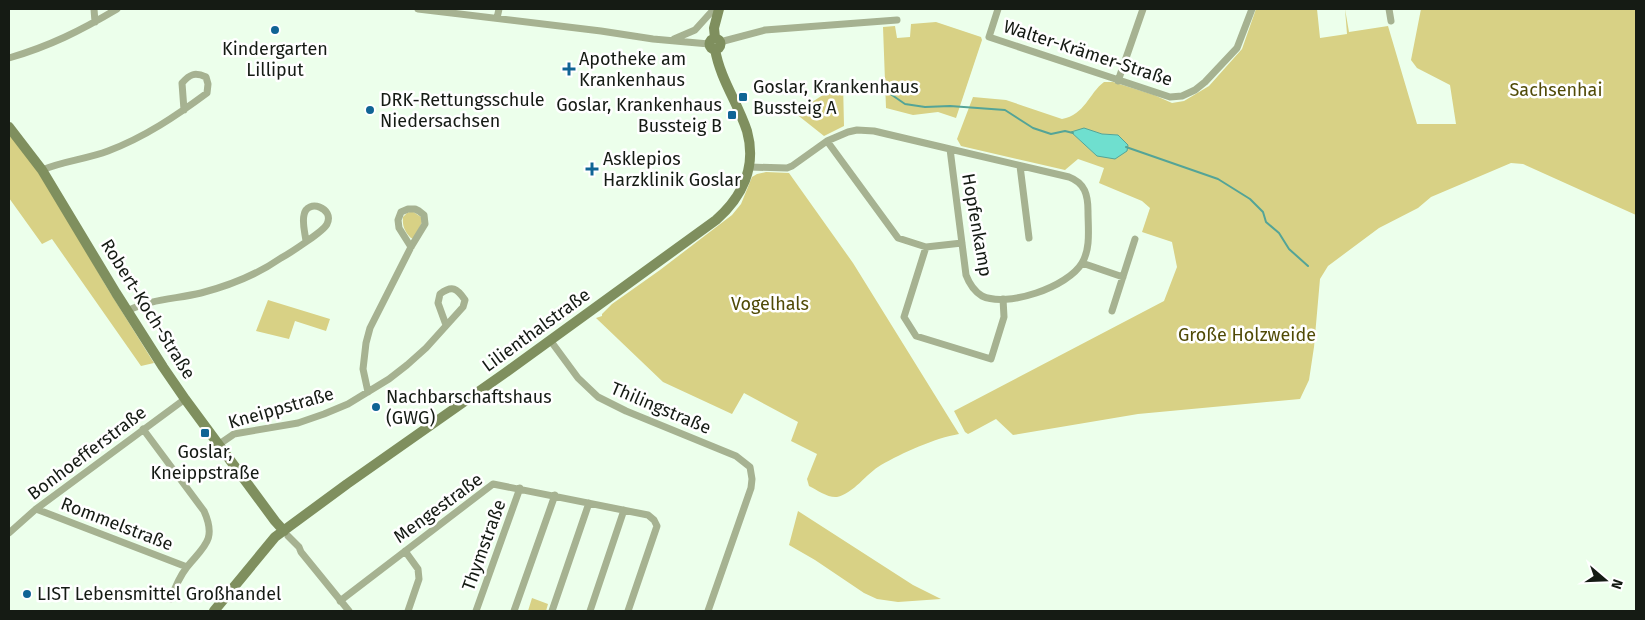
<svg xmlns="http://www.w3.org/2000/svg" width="1645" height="620" viewBox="0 0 1645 620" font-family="'Fira Sans',sans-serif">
	<rect width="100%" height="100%" fill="#ecffeb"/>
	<path fill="#d8d185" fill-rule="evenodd" d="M 1256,9 L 1317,9 L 1320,38 L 1347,34 L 1345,9 L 1349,32 L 1388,26 L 1417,124 L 1456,124 L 1450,85 L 1417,68 L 1411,60 L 1421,9 L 1636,9 L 1636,215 L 1523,164 L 1511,163 L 1431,197 L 1418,208 L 1379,228 L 1328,266 L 1320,279 L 1314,347 L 1309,380 L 1300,399 L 1138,414 L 1013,435 L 996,419 L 972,432 L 968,434 L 965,432 L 954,411 L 1164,301 L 1177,267 L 1172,242 L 1142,232 L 1150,208 L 1142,201 L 1099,183 L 1104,168 L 1078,159 L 1065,170 L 961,146 L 957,139 L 973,97 L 1006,100 L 1062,119 C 1085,115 1089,93 1104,82 L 1113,82 L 1154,95 L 1172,103 L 1184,101 L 1209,86 L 1242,49 ZM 1084,129 L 1102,134 L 1118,135 L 1097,156 L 1072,133 Z
		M 936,22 L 981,37 L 982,40 L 956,118 L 938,112 L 913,115 L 886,108 L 883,27 L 895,26 L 897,38 L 910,37 L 911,24 Z
		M 843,82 L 844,126 L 824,136 L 795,113 Z
		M 9,134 L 41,172 L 106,286 L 154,363 L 141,366 L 52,239 L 42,244 L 9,198 Z
		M 766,172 L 789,173 L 853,263 L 959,434 C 935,438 902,453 881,465 C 867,473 853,494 837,497 C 828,498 817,490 809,486 L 807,479 L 817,454 L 791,441 L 798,422 L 744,393 L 732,414 L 663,382 L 596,318 L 602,316 L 602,314 L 612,304 L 660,270 L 732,215 L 741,204 L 752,177 L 757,174 Z
		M 412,211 L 421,217 L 422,222 L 414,239 L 411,238 C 405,232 402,226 403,217 L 407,213 Z
		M 268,300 L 330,319 L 326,331 L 295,321 L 289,339 L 256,331 Z
		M 798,511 L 913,585 L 941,599 L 898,602 L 877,599 L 864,593 L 815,560 L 789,545 Z
		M 532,598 L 548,604 L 546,611 L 528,611 Z"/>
	<path fill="#6fdfcf" stroke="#54a497" d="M 1084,128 L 1102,134 L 1118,135 L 1128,145 L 1127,151 L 1115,159 L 1097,156 L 1071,132 Z"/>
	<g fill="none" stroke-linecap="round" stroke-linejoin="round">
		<path stroke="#54a497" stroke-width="2" d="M 889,93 L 905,104 L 925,107 L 950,106 L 1005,110 L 1033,128 L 1051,134 L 1065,131 L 1073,133
			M 1126,147 L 1218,179 L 1250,199 L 1263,212 L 1266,222 L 1279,233 L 1289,249 L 1308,266"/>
		<path stroke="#a6b291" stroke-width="7" d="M 94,9 L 95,22
			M 418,9 L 601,31 L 653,39 L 709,44
			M 998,9 L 989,37 L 1170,97 L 1182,96 L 1195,90 L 1205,82 L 1237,48 L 1252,9
			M 1389,9 L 1391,21
			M 497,18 L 499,9
			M 674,39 L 695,30 L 714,9
			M 720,42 L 765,30 L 897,20
			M 9,58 C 50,46 80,31 117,9
			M 1118,81 L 1143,9
			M 827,141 L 898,238 L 926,247 L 962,243
			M 950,149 L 1069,177 C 1085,183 1088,195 1088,211 C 1088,228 1091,248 1082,263 C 1068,287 1007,308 982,296 C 974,291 969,283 966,275 Z
			M 1020,166 L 1029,238
			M 749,167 L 787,168 L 792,166 L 827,141 L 848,132 L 857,130 L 874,131 L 950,149
			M 42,170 C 63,161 87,159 108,151 C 145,137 176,116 207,93 L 208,84 L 206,77 C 195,72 190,74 182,83 L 184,110
			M 926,247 L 904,317 L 916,336 L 991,359 L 1004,317 L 1003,299
			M 1082,263 L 1123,277
			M 127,311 C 150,299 176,299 201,293 C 228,286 258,274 281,258 C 290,253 324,231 327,224 C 335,208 307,198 304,215 C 302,223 305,233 306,241
			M 1112,311 L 1135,239
			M 550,340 L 578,378 L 598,397 L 626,411 L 736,456 L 750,467 L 752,479 L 751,488 L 708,611
			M 368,392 L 363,369 L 366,343 L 370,328 L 411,247 L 425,224 L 424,215 L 419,211 L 415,209 L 408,209 L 401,212 L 398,220 L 399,228 L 411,247
			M 143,429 L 204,511 C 217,540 204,546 187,567 C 180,576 175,587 171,599
			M 218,445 L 234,434 L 298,423 L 324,414 L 348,404 L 389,379 L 407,365 L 426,348 L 463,307 L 465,300 C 457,288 452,285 440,294 L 438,303 L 446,325
			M 36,509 L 187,567
			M 9,533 L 36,509 L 185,399
			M 288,536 L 299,547 L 301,552 L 349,611
			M 405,551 L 418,569 L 419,579 L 408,611
			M 340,601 L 493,484 L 648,515 L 654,520 L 657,526 L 628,611
			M 476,611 L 520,488
			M 514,611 L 555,495
			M 552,611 L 589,503
			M 590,611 L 624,510"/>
		<path stroke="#7f8f5e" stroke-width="10" d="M 715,38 L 714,28 L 719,9
			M709.5 44a5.5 5.5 0 1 1 11 0a5.5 5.5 0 1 1-11 0Z
			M 9,127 L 42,170 L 116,293 L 163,367 L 185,399 L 275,521 L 284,531
			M 214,611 L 275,537 L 347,484 L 505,373 L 716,220 C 742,197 757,167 747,131 C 738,103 720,79 715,49"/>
	</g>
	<g fill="#106495" stroke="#fff" stroke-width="2">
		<circle cx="275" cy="30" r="5"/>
		<path d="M566.5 61.5h5v5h5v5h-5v5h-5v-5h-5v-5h5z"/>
		<rect x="738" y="92" width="10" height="10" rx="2.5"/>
		<circle cx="370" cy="110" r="5"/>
		<rect x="727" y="110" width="10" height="10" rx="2.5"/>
		<path d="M589.5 161.5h5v5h5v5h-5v5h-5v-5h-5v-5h5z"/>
		<circle cx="376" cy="407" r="5"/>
		<rect x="200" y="428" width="10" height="10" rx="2.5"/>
		<circle cx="27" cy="594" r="5"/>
	</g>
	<g text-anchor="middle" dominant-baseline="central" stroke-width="5" stroke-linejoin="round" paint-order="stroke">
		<g font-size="18" fill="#151b14" stroke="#fff" text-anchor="start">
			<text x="275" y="49" text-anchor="middle">Kindergarten<tspan x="275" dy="21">Lilliput</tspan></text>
			<text x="579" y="59">Apotheke am<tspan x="579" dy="21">Krankenhaus</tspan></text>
			<text x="753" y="87">Goslar, Krankenhaus<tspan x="753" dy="21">Bussteig A</tspan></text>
			<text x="380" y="100">DRK-Rettungsschule<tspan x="380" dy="21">Niedersachsen</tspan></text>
			<text x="722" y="105" text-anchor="end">Goslar, Krankenhaus<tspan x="722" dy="21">Bussteig B</tspan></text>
			<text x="603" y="159">Asklepios<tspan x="603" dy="21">Harzklinik Goslar</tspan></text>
			<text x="386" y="397">Nachbarschaftshaus<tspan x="386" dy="21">(GWG)</tspan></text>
			<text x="205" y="452" text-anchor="middle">Goslar,<tspan x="205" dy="21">Kneippstraße</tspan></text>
			<text x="37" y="594">LIST Lebensmittel Großhandel</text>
		</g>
		<g font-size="18" fill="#151b14" stroke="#fff">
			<text transform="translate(1088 53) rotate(18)">Walter-Krämer-Straße</text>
			<text transform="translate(977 225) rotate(80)">Hopfenkamp</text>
			<text transform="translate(148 309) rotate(58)">Robert-Koch-Straße</text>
			<text transform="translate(536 330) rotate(-36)">Lilienthalstraße</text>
			<text transform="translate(281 408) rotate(-16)">Kneippstraße</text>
			<text transform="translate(661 408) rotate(23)">Thilingstraße</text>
			<text transform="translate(87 453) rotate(-37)">Bonhoefferstraße</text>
			<text transform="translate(438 508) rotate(-36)">Mengestraße</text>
			<text transform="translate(117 524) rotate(21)">Rommelstraße</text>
			<text transform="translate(484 545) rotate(-70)">Thymstraße</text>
		</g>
		<g font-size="18" fill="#504a06" stroke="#fff">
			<text x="1556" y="90">Sachsenhai</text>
			<text x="770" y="304">Vogelhals</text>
			<text x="1247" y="335">Große Holzweide</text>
		</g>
	</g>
	<rect width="1645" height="620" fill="none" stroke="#151b14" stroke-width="20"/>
	<g transform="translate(1605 580) rotate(109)" stroke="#ffffff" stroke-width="4" paint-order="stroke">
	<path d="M0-4L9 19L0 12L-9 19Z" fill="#151b14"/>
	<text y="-8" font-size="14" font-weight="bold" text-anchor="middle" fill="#151b14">N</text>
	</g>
</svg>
